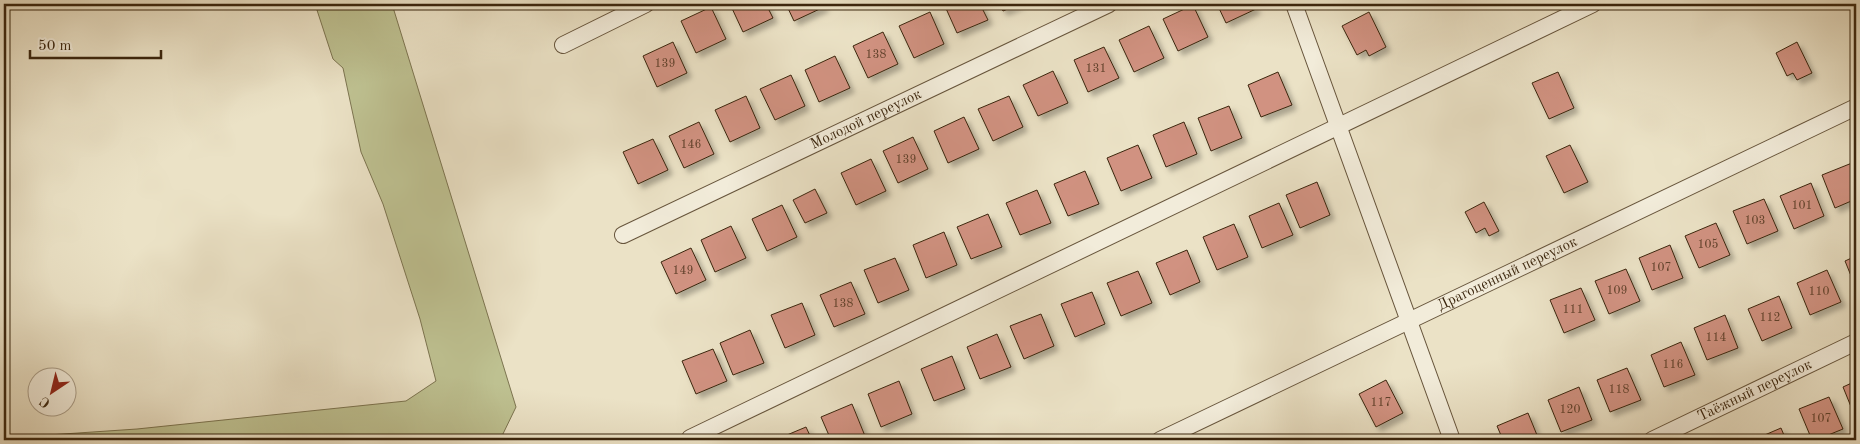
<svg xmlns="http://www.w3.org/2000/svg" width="1860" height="444" viewBox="0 0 1860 444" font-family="'Old Standard TT',serif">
	<defs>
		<filter id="shadow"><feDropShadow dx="4.5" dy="4.5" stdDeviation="2.5" flood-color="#0004"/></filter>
	</defs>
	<rect width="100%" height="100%" fill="#ebe2c6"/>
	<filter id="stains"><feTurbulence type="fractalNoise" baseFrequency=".004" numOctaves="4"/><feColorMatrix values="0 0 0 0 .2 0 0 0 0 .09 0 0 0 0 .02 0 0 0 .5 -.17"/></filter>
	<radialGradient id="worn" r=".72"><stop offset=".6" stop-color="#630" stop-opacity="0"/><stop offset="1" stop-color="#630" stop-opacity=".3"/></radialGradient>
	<path fill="#bec191" stroke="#7c7450" d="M 315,4 L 392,4 L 516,407 L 500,440 L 4,440 L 4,438 L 137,429 L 406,401 L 436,381 L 420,319 L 383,204 L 361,152 L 343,68 L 333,59 Z"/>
	<path fill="#d19281" stroke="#3b260e" filter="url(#shadow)" d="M 730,4 L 766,4 L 773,18 L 743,32 Z
		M 786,4 L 823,4 L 824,7 L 794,21 Z
		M 944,4 L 980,4 L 988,20 L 957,33 Z
		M 999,4 L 1020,4 L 1003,11 Z
		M 1217,4 L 1253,4 L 1256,9 L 1226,23 Z
		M 1193,5 L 1208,37 L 1178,51 L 1163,19 Z
		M 711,7 L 726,39 L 696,53 L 681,21 Z
		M 930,12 L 944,44 L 914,58 L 899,26 Z
		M 1369,12 L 1386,47 L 1369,56 L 1366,50 L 1357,55 L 1342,26 Z
		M 1149,26 L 1164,58 L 1134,72 L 1119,40 Z
		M 883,32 L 898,64 L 868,78 L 853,46 Z
		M 673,42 L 687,73 L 657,87 L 643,56 Z
		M 1797,42 L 1812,73 L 1797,80 L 1793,73 L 1787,76 L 1776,53 Z
		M 1104,47 L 1119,78 L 1088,92 L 1074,60 Z
		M 835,56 L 850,88 L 819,102 L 805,70 Z
		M 1053,71 L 1068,103 L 1038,116 L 1023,85 Z
		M 1278,72 L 1292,105 L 1261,117 L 1248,85 Z
		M 1558,72 L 1574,108 L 1549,119 L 1532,83 Z
		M 791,75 L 805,106 L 775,120 L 760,89 Z
		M 746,96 L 760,128 L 730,142 L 715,110 Z
		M 1009,96 L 1023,127 L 993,141 L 978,109 Z
		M 1229,106 L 1242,138 L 1211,151 L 1198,118 Z
		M 964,117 L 979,149 L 948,163 L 934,131 Z
		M 699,122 L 714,154 L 684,168 L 669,136 Z
		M 1184,122 L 1197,154 L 1166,167 L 1153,135 Z
		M 913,137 L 928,169 L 898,183 L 883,151 Z
		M 653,139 L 668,170 L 638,184 L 623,152 Z
		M 1138,145 L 1152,178 L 1121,191 L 1107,158 Z
		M 1570,145 L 1588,182 L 1564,193 L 1546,156 Z
		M 871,159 L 886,191 L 856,205 L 841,173 Z
		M 1852,163 L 1856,172 L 1856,199 L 1835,208 L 1822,175 Z
		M 1085,171 L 1099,204 L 1068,216 L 1054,184 Z
		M 1317,182 L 1330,215 L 1300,228 L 1286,195 Z
		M 1811,183 L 1824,216 L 1794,229 L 1780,196 Z
		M 815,189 L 827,213 L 805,223 L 793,200 Z
		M 1037,190 L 1051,223 L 1020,235 L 1006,203 Z
		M 1764,199 L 1778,231 L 1747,244 L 1733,211 Z
		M 1484,202 L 1499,231 L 1489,236 L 1485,228 L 1476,233 L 1465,212 Z
		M 1279,203 L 1293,235 L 1262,248 L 1249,216 Z
		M 782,205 L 797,237 L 767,251 L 752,219 Z
		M 988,214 L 1002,247 L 971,259 L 957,227 Z
		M 1716,223 L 1730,255 L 1699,268 L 1685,236 Z
		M 1234,224 L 1248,257 L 1217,270 L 1203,237 Z
		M 731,226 L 746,258 L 715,272 L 701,240 Z
		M 944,232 L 957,265 L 926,278 L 913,245 Z
		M 1670,245 L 1683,278 L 1652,290 L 1639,258 Z
		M 691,248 L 706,280 L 676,294 L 661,262 Z
		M 1187,250 L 1200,282 L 1170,295 L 1156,263 Z
		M 1856,256 L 1856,288 L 1845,261 Z
		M 895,258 L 909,290 L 878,303 L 864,270 Z
		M 1626,269 L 1640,301 L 1609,314 L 1595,281 Z
		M 1827,270 L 1841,302 L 1810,315 L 1797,283 Z
		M 1138,271 L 1152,303 L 1121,316 L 1107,283 Z
		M 851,282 L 865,314 L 834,327 L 820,295 Z
		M 1581,288 L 1595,320 L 1564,333 L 1550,300 Z
		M 1092,292 L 1105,324 L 1075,337 L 1061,304 Z
		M 1779,296 L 1792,328 L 1762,341 L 1748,309 Z
		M 802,303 L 815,335 L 785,348 L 771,315 Z
		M 1041,314 L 1054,346 L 1024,359 L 1010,326 Z
		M 1725,315 L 1738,348 L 1707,360 L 1694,328 Z
		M 750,330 L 764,363 L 733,375 L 720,343 Z
		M 997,334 L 1011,367 L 980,379 L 967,347 Z
		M 1681,342 L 1695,375 L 1664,387 L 1651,355 Z
		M 713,349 L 727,381 L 696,394 L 682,361 Z
		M 952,356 L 965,389 L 934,401 L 921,369 Z
		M 1627,368 L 1641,400 L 1610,412 L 1597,380 Z
		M 1386,380 L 1403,413 L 1376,427 L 1359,394 Z
		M 899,381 L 912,414 L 881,427 L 868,394 Z
		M 1856,381 L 1856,419 L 1843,387 Z
		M 1579,387 L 1592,420 L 1561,432 L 1548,400 Z
		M 1829,397 L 1843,429 L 1816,440 L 1812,440 L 1799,409 Z
		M 852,404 L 865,436 L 856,440 L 831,440 L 821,417 Z
		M 1528,413 L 1539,440 L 1503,440 L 1497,426 Z
		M 806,427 L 812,440 L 775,440 Z
		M 1781,428 L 1786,440 L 1753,440 Z"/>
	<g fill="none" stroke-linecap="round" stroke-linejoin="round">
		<defs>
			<g id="minor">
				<path d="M 1294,4 L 1452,440"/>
				<path d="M 563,45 L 646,4"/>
				<path id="s1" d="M 623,235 L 1109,4"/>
				<path d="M 690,438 L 1593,4"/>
				<path id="s2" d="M 1160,440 L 1856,107"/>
				<path id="s3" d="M 1652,440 L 1856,342"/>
			</g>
		</defs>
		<use href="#minor" stroke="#67553c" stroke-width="18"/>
		<use href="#minor" stroke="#f2ecda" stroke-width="16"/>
	</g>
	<g text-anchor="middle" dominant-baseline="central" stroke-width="4.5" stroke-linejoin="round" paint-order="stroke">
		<g font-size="12" fill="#60412b">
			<text x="876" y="55">138</text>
			<text x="665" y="64">139</text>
			<text x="1096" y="69">131</text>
			<text x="691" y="145">146</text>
			<text x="906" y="160">139</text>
			<text x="1802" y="206">101</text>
			<text x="1755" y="221">103</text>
			<text x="1708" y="245">105</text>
			<text x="1661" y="268">107</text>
			<text x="683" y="271">149</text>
			<text x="1617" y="291">109</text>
			<text x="1819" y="292">110</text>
			<text x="843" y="304">138</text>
			<text x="1573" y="310">111</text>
			<text x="1770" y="318">112</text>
			<text x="1716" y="338">114</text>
			<text x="1673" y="365">116</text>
			<text x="1619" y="390">118</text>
			<text x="1381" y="403">117</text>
			<text x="1570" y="410">120</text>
			<text x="1821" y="419">107</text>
		</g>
		<g font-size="15" fill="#3b260e" stroke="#f2ecda">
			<text stroke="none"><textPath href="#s1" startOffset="269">Молодой переулок</textPath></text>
			<text stroke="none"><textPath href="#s2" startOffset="385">Драгоценный переулок</textPath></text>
			<text stroke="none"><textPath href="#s3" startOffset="114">Таёжный переулок</textPath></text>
		</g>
	</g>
	<rect width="1860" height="444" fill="none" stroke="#ebe2c6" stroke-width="20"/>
	<rect x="5" y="5" width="1850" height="434" fill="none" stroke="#3b260e" stroke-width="2.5"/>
	<rect x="10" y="10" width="1840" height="424" fill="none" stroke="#3b260e"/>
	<g transform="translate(52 392) rotate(215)"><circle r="24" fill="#f2ecda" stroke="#a99d88"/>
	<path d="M0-4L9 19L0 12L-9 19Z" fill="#8f2418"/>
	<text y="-8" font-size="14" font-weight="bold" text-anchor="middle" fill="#3b260e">С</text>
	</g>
	<path d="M30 50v8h131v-8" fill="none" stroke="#3b260e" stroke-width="2.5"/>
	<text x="38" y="50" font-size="15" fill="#3b260e" stroke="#f2ecda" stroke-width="4" paint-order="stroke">50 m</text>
	<rect width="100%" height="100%" filter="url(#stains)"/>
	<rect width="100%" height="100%" fill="url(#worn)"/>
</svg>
